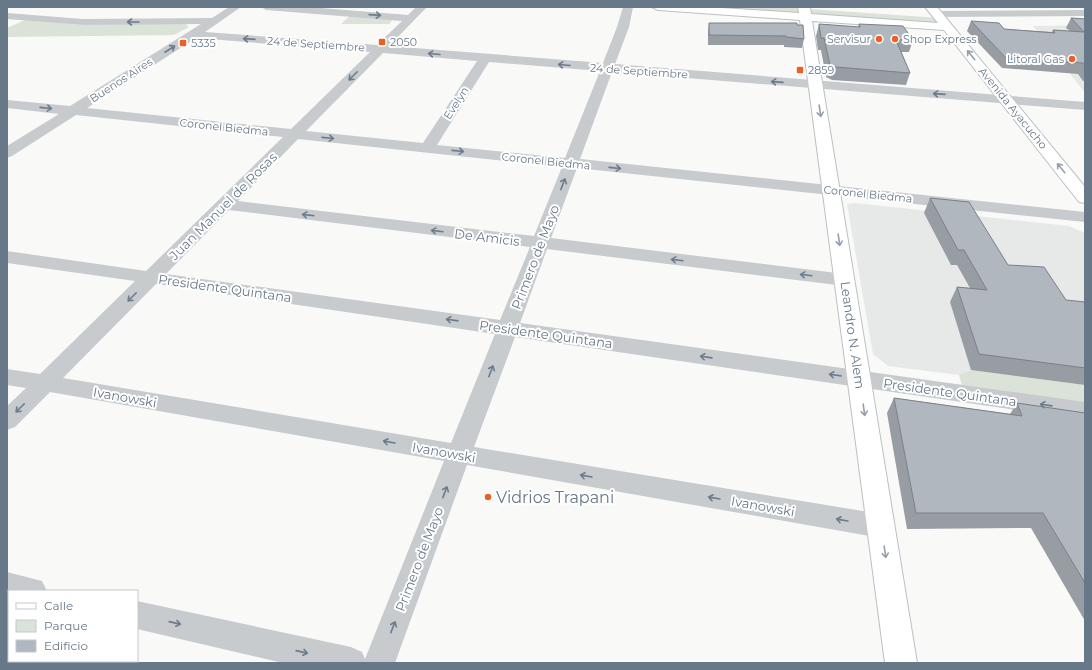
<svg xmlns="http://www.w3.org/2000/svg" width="1092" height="670" viewBox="0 0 1092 670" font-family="Montserrat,sans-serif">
	<rect width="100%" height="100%" fill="#f9f9f7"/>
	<path fill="#e7e8e8" d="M 1085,25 L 1085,93 L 1033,26 Z
		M 855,203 L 1069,226 L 1085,233 L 1085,385 L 971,370 L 959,375 L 888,366 L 873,354 L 847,204 Z"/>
	<path fill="#dbe2d8" d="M 658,7 L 779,7 L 940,18 L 947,27 Z
		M 351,15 L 394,18 L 389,24 L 341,24 Z
		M 25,20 L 82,25 L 184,23 L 189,27 L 174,35 L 7,37 L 7,28 Z
		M 971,370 L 1085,385 L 1085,403 L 962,386 L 959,375 Z"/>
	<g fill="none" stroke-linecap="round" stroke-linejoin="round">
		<defs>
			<path id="secondary" d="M 652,7 L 706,7 L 799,13 L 798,7 L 810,7 L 811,14 L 938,23 L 925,7 L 937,7 L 1085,187 L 1085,203 L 1079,202 L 944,30 L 812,21 L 917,663 L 885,663 L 800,20 L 658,10 Z"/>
		</defs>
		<use href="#secondary" stroke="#bbc0c5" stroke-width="2"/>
		<path fill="#c7cbce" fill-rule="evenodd" d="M 229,7 L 241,7 L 205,32 L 377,45 L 402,21 L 266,10 L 261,7 L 308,7 L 408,15 L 416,7 L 427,7 L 389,46 L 603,63 L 617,27 L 623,7 L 633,7 L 629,27 L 615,64 L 1085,102 L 1085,110 L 612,72 L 580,159 L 1085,212 L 1085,222 L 577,168 L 551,238 L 845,274 L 852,276 L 855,280 L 852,284 L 845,286 L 547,249 L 520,323 L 1085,402 L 1085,420 L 515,337 L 474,447 L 881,514 L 891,518 L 895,526 L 891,534 L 881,538 L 467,465 L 395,663 L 283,663 L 137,629 L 137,601 L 351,647 L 362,652 L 365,659 L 444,461 L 50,392 L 15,427 L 7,430 L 7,406 L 26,388 L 7,385 L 7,369 L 40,374 L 135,281 L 7,263 L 7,251 L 146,271 L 283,137 L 76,115 L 12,156 L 7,158 L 7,146 L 59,114 L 7,108 L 7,100 L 70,106 L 201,24 L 83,25 L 7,19 L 7,13 L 83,19 L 212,18 ZM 196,38 L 370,52 L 291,129 L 87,108 ZM 383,53 L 477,61 L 423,143 L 306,131 ZM 489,62 L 600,71 L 565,158 L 437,145 ZM 298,139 L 562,167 L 534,236 L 238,201 ZM 229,210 L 530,247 L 500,320 L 166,274 ZM 156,284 L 495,334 L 451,443 L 63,378 Z
			M 1085,10 L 1085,16 L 937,17 L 932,14 L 937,11 Z
			M 7,572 L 42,581 L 47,591 L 9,591 L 9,599 L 7,598 Z"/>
		<use href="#secondary" fill="#fff" fill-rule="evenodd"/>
	</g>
	<path fill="#979da3" d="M 1071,18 L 1085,19 L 1085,81 L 1083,81 L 1078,74 L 1002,68 L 967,31 L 971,21 L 1004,29 L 1052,32 L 1053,30 L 1070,31 L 1066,28 Z
		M 709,23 L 797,25 L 804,39 L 802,48 L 784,47 L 784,45 L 708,45 L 708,32 Z
		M 819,24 L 858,27 L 859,24 L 913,40 L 909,52 L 901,52 L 910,73 L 906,85 L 832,80 L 826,77 L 821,50 L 818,50 L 816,36 Z
		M 930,198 L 1008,265 L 1066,300 L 1085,302 L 1085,385 L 971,370 L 950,302 L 957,287 L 970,288 L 957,265 L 951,265 L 924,213 Z
		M 894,398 L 1010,414 L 1017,403 L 1085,413 L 1085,621 L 1031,528 L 907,529 L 887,413 Z"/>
	<path fill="#b0b7be" stroke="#7b8085" d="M 1071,18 L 1085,19 L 1085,66 L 1083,63 L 1006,58 L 971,21 L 999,23 L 1004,29 L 1055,33 L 1053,30 L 1084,32 Z
		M 709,23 L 797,23 L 797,25 L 803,25 L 804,39 L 786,37 L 786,36 L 709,35 Z
		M 819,24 L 860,27 L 859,24 L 903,26 L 913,40 L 896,40 L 910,73 L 836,67 L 830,65 L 824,38 L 821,38 Z
		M 930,198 L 969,202 L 1008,265 L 1044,267 L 1066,300 L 1085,302 L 1085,368 L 979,354 L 957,287 L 987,290 L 964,250 L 958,250 Z
		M 894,398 L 1022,416 L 1017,403 L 1085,413 L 1085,583 L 1043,513 L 916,513 Z"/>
	<defs><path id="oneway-shaft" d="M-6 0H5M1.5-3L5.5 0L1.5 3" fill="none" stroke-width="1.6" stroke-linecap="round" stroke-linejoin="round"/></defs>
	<g stroke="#6c7c8c">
		<use href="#oneway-shaft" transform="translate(375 15) rotate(4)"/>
		<use href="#oneway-shaft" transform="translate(133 22) rotate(180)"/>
		<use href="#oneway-shaft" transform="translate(249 39) rotate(-176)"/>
		<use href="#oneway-shaft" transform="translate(170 49) rotate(-33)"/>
		<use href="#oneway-shaft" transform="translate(434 54) rotate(-175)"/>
		<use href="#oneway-shaft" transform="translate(564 65) rotate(-175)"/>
		<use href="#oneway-shaft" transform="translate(353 76) rotate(135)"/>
		<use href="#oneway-shaft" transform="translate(777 82) rotate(-176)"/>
		<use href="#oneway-shaft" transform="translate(939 94) rotate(-176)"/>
		<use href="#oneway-shaft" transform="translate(46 108) rotate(6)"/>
		<use href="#oneway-shaft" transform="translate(328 138) rotate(6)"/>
		<use href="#oneway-shaft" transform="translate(458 151) rotate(6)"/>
		<use href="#oneway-shaft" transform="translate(615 168) rotate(6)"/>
		<use href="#oneway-shaft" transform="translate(563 184) rotate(-69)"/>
		<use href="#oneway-shaft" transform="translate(308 215) rotate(-173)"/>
		<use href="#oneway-shaft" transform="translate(437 231) rotate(-173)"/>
		<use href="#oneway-shaft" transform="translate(677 260) rotate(-173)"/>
		<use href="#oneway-shaft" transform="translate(806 275) rotate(-173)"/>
		<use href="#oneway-shaft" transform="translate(132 297) rotate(135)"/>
		<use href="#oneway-shaft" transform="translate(452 320) rotate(-172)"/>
		<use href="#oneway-shaft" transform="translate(706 357) rotate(-172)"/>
		<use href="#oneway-shaft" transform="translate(491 371) rotate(-69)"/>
		<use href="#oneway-shaft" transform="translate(835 375) rotate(-172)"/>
		<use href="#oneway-shaft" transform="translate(1046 405) rotate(-172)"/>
		<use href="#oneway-shaft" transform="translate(20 408) rotate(135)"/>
		<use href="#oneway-shaft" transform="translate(389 442) rotate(-170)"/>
		<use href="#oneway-shaft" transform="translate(586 476) rotate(-170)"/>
		<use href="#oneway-shaft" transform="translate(445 492) rotate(-69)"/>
		<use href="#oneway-shaft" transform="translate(714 498) rotate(-170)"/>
		<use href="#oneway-shaft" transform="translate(842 520) rotate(-170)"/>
		<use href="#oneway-shaft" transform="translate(175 623) rotate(13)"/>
		<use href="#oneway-shaft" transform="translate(393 627) rotate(-69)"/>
		<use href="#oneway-shaft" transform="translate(302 652) rotate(13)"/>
	</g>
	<g stroke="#95a0ac">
		<use href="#oneway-shaft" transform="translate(971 55) rotate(-129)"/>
		<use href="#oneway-shaft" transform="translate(820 111) rotate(82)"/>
		<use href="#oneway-shaft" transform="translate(1061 168) rotate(-129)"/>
		<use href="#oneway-shaft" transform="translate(839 240) rotate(82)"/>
		<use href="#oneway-shaft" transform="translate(864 410) rotate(82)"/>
		<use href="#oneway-shaft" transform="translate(885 552) rotate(82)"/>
	</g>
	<g fill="#eb6125" stroke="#fff" stroke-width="1.5">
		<circle cx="879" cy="39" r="4"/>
		<circle cx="895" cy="39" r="4"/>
		<rect x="378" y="38" width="8" height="8" rx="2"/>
		<rect x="179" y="39" width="8" height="8" rx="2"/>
		<circle cx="1072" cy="59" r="4"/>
		<rect x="796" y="66" width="8" height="8" rx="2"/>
		<circle cx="488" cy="497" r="4"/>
	</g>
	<g text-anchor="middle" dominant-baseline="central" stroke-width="4" stroke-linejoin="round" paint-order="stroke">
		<g font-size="11" fill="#677889" stroke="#fff" text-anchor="start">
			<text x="871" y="39" text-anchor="end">Servisur</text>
			<text x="903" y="39">Shop Express</text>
			<text x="390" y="42">2050</text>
			<text x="191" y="43">5335</text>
			<text x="1064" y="59" text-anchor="end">Litoral Gas</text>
			<text x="808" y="70">2859</text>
		</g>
		<g font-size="11" fill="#677889" stroke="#fff">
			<text transform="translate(316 44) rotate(4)">24 de Septiembre</text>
			<text transform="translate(639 71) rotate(4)">24 de Septiembre</text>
			<text transform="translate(121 80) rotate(-33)">Buenos Aires</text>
			<text transform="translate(456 103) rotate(-57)">Evelyn</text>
			<text transform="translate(1013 108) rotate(51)">Avenida Ayacucho</text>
			<text transform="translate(224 127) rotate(6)">Coronel Biedma</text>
			<text transform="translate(546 161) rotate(6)">Coronel Biedma</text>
			<text transform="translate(868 194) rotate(6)">Coronel Biedma</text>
		</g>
		<g font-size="13" fill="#677889" stroke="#fff">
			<text transform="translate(223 206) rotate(-45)">Juan Manuel de Rosas</text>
			<text transform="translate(487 237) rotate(7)">De Amicis</text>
			<text transform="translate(535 257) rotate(-69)">Primero de Mayo</text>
			<text transform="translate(225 288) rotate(8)">Presidente Quintana</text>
			<text transform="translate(546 334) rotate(8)">Presidente Quintana</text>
			<text transform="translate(853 335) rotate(82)">Leandro N. Alem</text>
			<text transform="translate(950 392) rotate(8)">Presidente Quintana</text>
			<text transform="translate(125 397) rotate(10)">Ivanowski</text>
			<text transform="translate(444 452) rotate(10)">Ivanowski</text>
			<text transform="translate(763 506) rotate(10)">Ivanowski</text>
			<text transform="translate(419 559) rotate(-69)">Primero de Mayo</text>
		</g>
		<g font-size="16" fill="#677889" stroke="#fff" text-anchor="start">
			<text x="496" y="497">Vidrios Trapani</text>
		</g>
	</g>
	<rect width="1092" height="670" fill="none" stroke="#677889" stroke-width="16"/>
	<rect x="8" y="590" width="130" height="72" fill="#ffffff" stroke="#c2c9d0"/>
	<rect x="16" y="603" width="20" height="6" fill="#ffffff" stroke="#c2c9d0"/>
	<text x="44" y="610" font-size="12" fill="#677889">Calle</text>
	<rect x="16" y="620" width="20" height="12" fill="#dbe2d8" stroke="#c2c9d0"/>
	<text x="44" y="630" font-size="12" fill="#677889">Parque</text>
	<rect x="16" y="640" width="20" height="12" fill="#b0b7be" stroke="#c2c9d0"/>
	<text x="44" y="650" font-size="12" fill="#677889">Edificio</text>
</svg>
